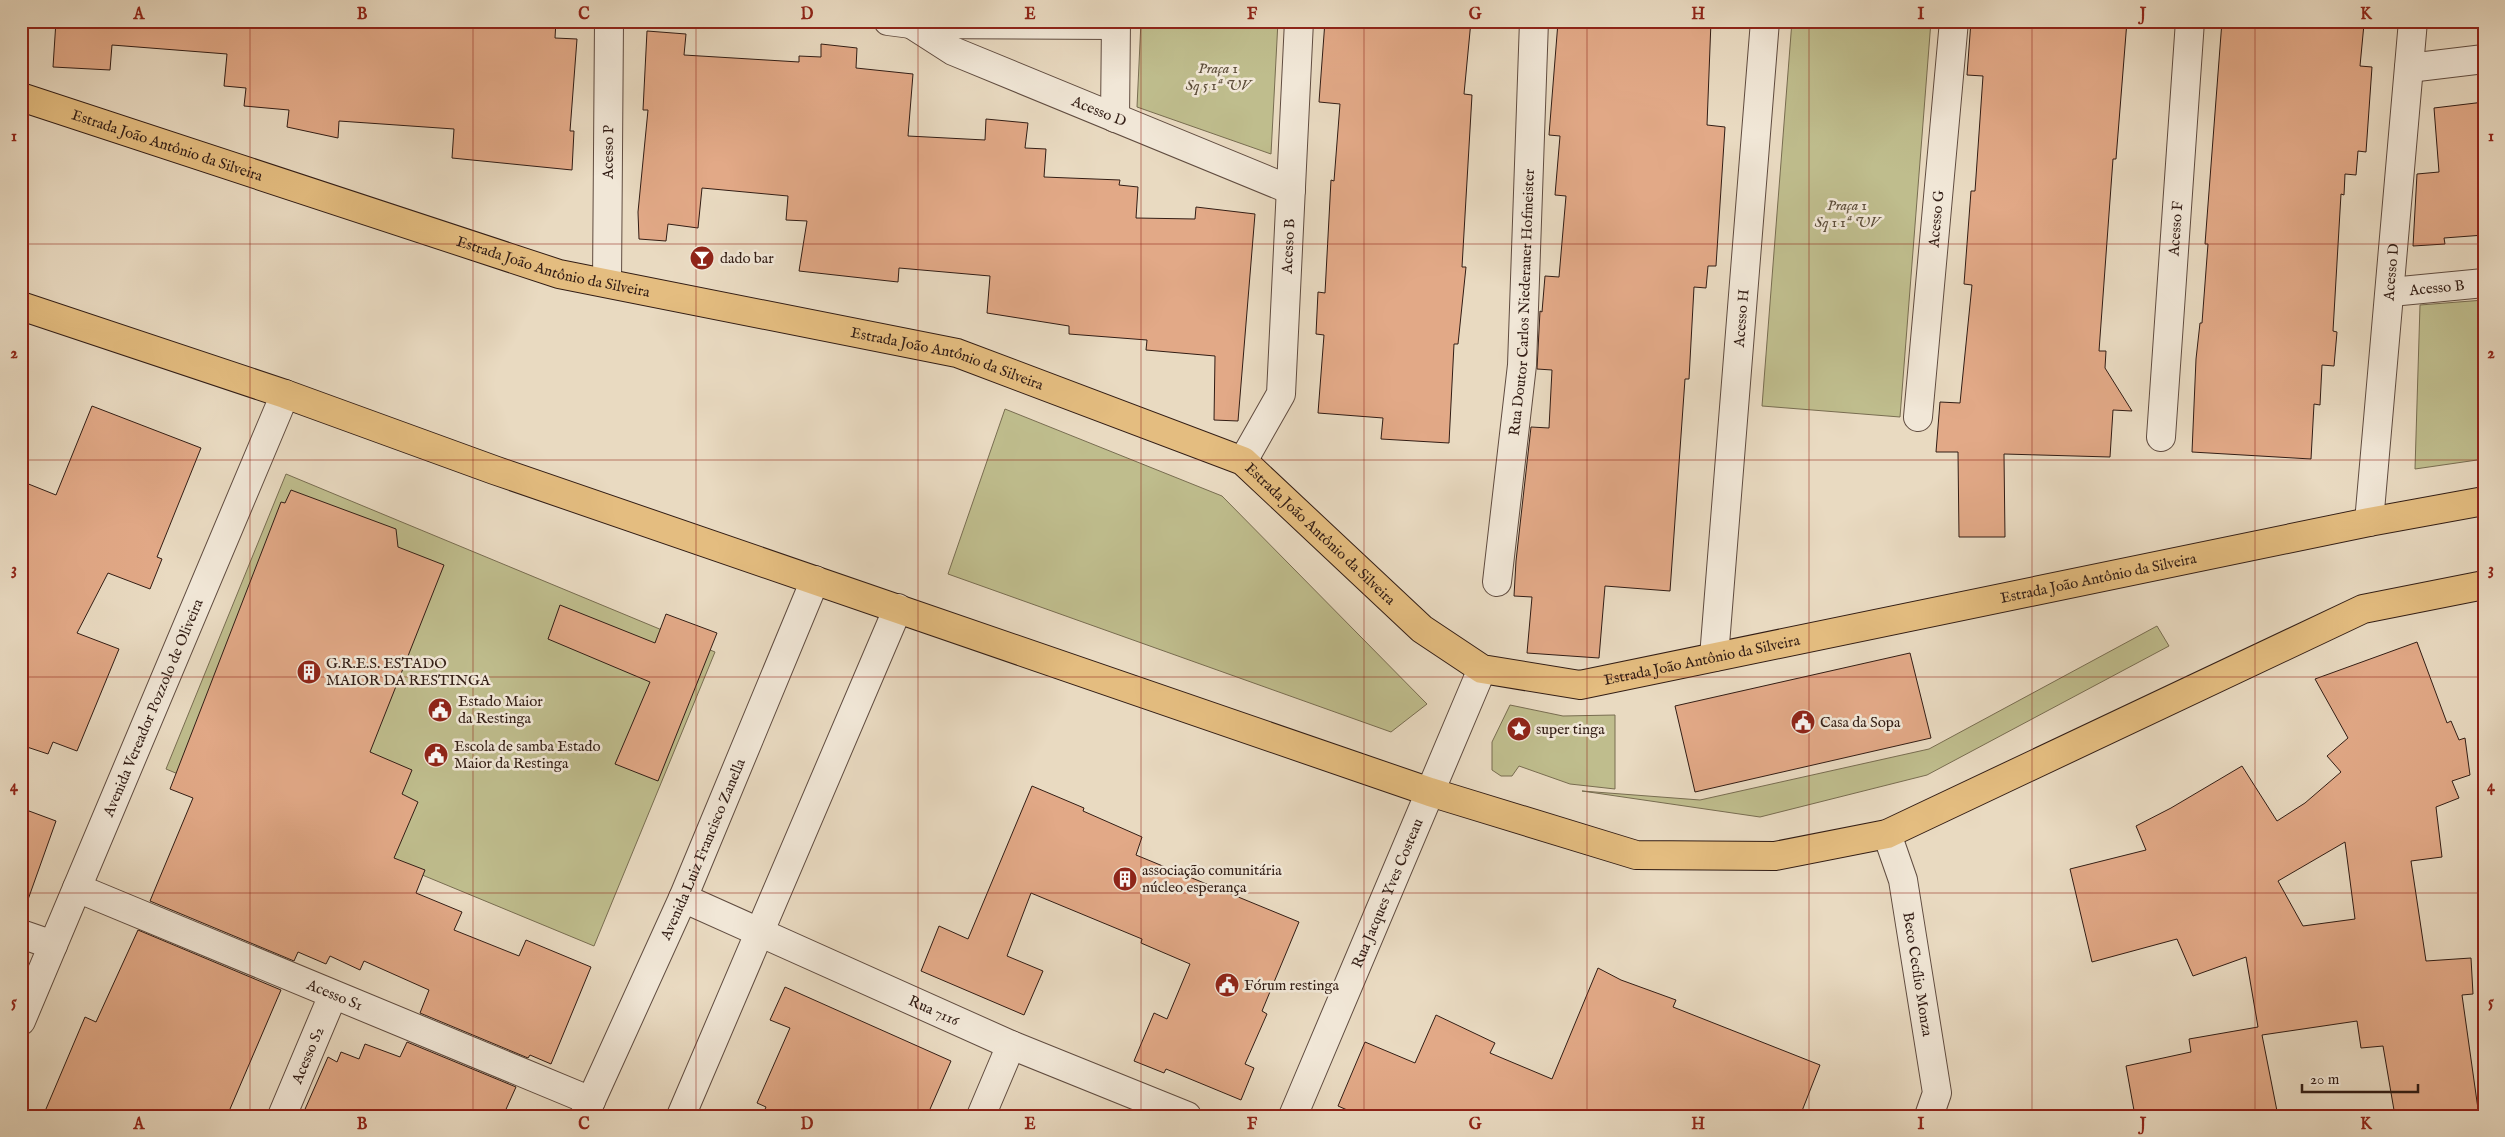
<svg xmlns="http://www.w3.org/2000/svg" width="2505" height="1137" viewBox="0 0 2505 1137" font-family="'IM FELL English',serif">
	<rect width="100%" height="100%" fill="#e9dac1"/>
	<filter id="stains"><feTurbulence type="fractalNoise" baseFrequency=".004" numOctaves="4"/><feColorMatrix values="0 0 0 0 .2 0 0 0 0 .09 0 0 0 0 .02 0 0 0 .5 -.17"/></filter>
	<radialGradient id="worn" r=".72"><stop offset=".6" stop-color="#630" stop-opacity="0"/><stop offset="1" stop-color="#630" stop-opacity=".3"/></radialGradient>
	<path fill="#bfbd8d" stroke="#786d51" d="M 1141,21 L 1278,21 L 1271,154 L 1137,107 Z
		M 1792,21 L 1931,21 L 1900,417 L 1762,406 Z
		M 2484,300 L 2484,459 L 2415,469 L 2420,305 Z
		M 1005,409 L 1222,496 L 1427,704 L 1391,732 L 948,574 Z
		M 286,474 L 715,652 L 594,946 L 166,769 Z
		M 2157,626 L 2169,646 L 1927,775 L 1760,817 L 1582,791 L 1700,800 L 1929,749 Z
		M 1510,705 L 1563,716 L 1615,715 L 1615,789 L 1570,784 L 1519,766 L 1512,776 L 1501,776 L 1492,770 L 1492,742 Z"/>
	<path fill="#e2a987" stroke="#321d15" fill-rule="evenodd" d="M 56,21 L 556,21 L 555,38 L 577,39 L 570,131 L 574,131 L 572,170 L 452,158 L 454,129 L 339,121 L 338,138 L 287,127 L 289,110 L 244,106 L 246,88 L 224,86 L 227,54 L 112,45 L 110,70 L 53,67 Z
		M 1325,21 L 1471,21 L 1464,94 L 1472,95 L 1462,267 L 1466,267 L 1458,344 L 1454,344 L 1449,443 L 1381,439 L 1383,418 L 1318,413 L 1324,335 L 1316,334 L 1318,292 L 1325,293 L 1331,180 L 1334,181 L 1340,104 L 1319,102 Z
		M 1617,21 L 1711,21 L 1707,125 L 1725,127 L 1716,266 L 1708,266 L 1706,288 L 1694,287 L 1689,379 L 1685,379 L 1670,591 L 1605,586 L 1599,658 L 1527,653 L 1532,597 L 1514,596 L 1516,561 L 1531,427 L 1549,428 L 1552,370 L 1537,369 L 1540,311 L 1542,312 L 1545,276 L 1559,277 L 1566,196 L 1555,195 L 1560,136 L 1549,135 L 1558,22 L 1617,26 Z
		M 1971,21 L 2127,21 L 2116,159 L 2113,159 L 2099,351 L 2106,351 L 2105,368 L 2132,411 L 2113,410 L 2110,457 L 2004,454 L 2005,537 L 1959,537 L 1958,452 L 1936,452 L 1940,402 L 1960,403 L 1972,285 L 1964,284 L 1971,191 L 1975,191 L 1983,76 L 1967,75 Z
		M 2222,21 L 2357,21 L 2364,24 L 2360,66 L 2372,67 L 2366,152 L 2358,151 L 2356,175 L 2345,174 L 2344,195 L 2341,194 L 2333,331 L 2337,332 L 2334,366 L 2322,365 L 2320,405 L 2314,404 L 2311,459 L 2192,452 L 2196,359 L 2200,323 L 2202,323 L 2208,244 L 2205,244 Z
		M 647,31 L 686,34 L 684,55 L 799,62 L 799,56 L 821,57 L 821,44 L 857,48 L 856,68 L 913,74 L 908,136 L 985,140 L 986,119 L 1028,123 L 1025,148 L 1046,149 L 1044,177 L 1120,180 L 1119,185 L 1138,187 L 1136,218 L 1195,219 L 1196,207 L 1255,214 L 1238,421 L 1214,420 L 1215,356 L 1146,350 L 1147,340 L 1069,334 L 1069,326 L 987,313 L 990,276 L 899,268 L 898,282 L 799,271 L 807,221 L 786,220 L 788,196 L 702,188 L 698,228 L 668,224 L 666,241 L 639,239 L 638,212 L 648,110 L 643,110 Z
		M 2484,102 L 2484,235 L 2444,238 L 2445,244 L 2413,246 L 2417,174 L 2439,172 L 2434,108 Z
		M 92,406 L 201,448 L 157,557 L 162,559 L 150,589 L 108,573 L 77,633 L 119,649 L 77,751 L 53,742 L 48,754 L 21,745 L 21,481 L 56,495 Z
		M 291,490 L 396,529 L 398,547 L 444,565 L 370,752 L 412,770 L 402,794 L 418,802 L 394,858 L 425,870 L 416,893 L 462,912 L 454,930 L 519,956 L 526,940 L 591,967 L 551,1064 L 530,1055 L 528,1058 L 420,1013 L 429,990 L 364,961 L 360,970 L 330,956 L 326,964 L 298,952 L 294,961 L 150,901 L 193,798 L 170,789 L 281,502 L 285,503 Z
		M 560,605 L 655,643 L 666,614 L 717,633 L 658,781 L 615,764 L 650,682 L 548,639 Z
		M 2417,642 L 2447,723 L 2451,721 L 2459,740 L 2465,738 L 2470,775 L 2452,781 L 2459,798 L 2436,807 L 2442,857 L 2411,861 L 2426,961 L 2471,958 L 2473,994 L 2462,995 L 2479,1116 L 2395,1116 L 2383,1046 L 2361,1048 L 2357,1021 L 2262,1035 L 2278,1116 L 2135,1116 L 2126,1066 L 2191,1052 L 2189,1039 L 2258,1027 L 2246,957 L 2193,976 L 2177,939 L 2092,962 L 2070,869 L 2146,850 L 2136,826 L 2171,808 L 2242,766 L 2277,821 L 2305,803 L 2341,772 L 2327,756 L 2348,738 L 2315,679 ZM 2345,842 L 2355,919 L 2303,926 L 2278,881 Z
		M 1910,653 L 1931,738 L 1695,792 L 1675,706 Z
		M 1032,786 L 1084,808 L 1083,811 L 1142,837 L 1136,855 L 1299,922 L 1262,1011 L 1267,1014 L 1245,1064 L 1254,1068 L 1241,1100 L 1166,1069 L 1164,1073 L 1134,1061 L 1154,1013 L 1167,1019 L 1190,964 L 1141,943 L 1142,939 L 1031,893 L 1007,956 L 1043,971 L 1024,1015 L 921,971 L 939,926 L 968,939 Z
		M 21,808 L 56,821 L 25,908 L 21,907 Z
		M 138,930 L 281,990 L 227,1116 L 43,1116 L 85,1017 L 96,1022 Z
		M 1598,968 L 1621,980 L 1676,1000 L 1673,1007 L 1820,1065 L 1800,1116 L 1361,1116 L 1338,1106 L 1365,1042 L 1415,1063 L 1436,1015 L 1495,1043 L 1490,1053 L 1552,1079 Z
		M 785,987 L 951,1061 L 927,1116 L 762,1116 L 766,1107 L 757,1103 L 790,1028 L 770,1020 Z
		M 407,1042 L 516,1087 L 503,1116 L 302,1116 L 328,1057 L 337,1062 L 341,1052 L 359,1059 L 365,1044 L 400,1057 Z"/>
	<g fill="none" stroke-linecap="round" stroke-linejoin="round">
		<defs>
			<g id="minor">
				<path d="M 888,21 L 911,24 L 1115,25"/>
				<path id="s1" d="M 911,24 L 953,51 L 1291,190"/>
				<path d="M 2409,68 L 2484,59"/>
				<path d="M 1115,118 L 1116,21"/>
				<path id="s2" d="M 607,283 L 609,21"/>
				<path id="s3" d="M 2391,292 L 2484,283"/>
				<path id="s4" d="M 1918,417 L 1954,21"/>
				<path id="s5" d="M 2161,437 L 2190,21"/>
				<path id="s6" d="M 1243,461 L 1281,394 L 1299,21"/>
				<path id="s7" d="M 2369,522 L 2413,21"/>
				<path id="s8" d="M 1497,582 L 1522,365 L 1534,21"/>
				<path id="s9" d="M 1714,657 L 1765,21"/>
				<path id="s10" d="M 1887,834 L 1903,880 L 1937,1093 L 1929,1116"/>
				<path id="s11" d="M 77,888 L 591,1101"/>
				<path id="s12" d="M 683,898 L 1011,1045 L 1187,1116"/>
				<path d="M 21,934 L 53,945"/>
				<path id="s13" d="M 21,1021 L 285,394"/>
				<path id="s14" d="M 282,1116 L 333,995"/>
				<path id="s15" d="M 584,1116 L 683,898 L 815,580"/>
				<path d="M 681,1116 L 898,608"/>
				<path d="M 981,1116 L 1011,1045"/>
				<path id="s16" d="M 1293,1116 L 1482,669"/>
			</g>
			<g id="major">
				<path id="s17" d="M 21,97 L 559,274 L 957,353 L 1243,461 L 1422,629 L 1482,669 L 1580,685 L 2369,522 L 2484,501"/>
				<path d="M 21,306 L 285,394 L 494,470 L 1430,792 L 1636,855 L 1775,856 L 1887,834 L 2363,609 L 2484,585"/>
			</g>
		</defs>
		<use href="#minor" stroke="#604c40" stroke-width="30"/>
		<use href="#major" stroke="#321d15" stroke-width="30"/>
		<use href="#minor" stroke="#f1e7d7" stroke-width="28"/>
		<use href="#major" stroke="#e4bd80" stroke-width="28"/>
	</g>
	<path fill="none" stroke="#8f2418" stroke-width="1" stroke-opacity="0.55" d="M 250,21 L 250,1116M 473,21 L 473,1116M 696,21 L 696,1116M 918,21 L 918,1116M 1141,21 L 1141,1116M 1364,21 L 1364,1116M 1587,21 L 1587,1116M 1809,21 L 1809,1116M 2032,21 L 2032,1116M 2255,21 L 2255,1116M 21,244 L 2484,244M 21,460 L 2484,460M 21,677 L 2484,677M 21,893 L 2484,893"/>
	<defs>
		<symbol id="bar-disc" viewBox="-11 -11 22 22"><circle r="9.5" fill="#8f2418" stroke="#f1e7d7"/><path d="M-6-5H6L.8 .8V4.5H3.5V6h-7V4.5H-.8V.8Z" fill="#fff"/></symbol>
		<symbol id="building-disc" viewBox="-11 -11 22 22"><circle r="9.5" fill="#8f2418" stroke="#f1e7d7"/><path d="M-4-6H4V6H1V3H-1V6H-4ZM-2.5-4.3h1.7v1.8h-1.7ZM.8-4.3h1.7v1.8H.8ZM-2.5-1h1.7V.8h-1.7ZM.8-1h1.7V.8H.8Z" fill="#fff"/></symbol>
		<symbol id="civic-disc" viewBox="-11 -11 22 22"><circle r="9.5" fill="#8f2418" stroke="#f1e7d7"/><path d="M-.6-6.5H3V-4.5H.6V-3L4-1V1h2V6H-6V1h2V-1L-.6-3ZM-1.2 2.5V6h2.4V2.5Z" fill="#fff"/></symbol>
		<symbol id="sight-disc" viewBox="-11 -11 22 22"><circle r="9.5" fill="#8f2418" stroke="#f1e7d7"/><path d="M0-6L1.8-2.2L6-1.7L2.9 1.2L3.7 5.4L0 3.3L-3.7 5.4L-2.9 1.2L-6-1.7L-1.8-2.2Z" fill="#fff"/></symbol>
	</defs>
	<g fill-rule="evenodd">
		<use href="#bar-disc" x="688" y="244" width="28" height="28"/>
		<use href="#building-disc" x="295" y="658" width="28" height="28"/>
		<use href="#civic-disc" x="426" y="696" width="28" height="28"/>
		<use href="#civic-disc" x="1789" y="708" width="28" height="28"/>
		<use href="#sight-disc" x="1505" y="715" width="28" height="28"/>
		<use href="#civic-disc" x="422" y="741" width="28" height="28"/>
		<use href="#building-disc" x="1111" y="865" width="28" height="28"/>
		<use href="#civic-disc" x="1213" y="971" width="28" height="28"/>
	</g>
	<g text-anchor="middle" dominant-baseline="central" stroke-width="5" stroke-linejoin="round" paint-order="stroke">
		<g font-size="15" font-style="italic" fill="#5c4d39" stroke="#f1e7d7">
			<text x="1218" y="68">Praça 1<tspan x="1218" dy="17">Sq 5 1ª UV</tspan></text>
			<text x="1847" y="205">Praça 1<tspan x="1847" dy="17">Sq 1 1ª UV</tspan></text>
		</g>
		<g font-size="15" fill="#321d15" stroke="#f1e7d7">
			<text stroke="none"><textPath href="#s1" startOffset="208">Acesso D</textPath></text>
			<text stroke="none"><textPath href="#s17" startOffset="154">Estrada João Antônio da Silveira</textPath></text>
			<text stroke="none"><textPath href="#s2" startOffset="131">Acesso P</textPath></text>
			<text stroke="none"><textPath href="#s4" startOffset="199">Acesso G</textPath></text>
			<text stroke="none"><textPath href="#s5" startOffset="209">Acesso F</textPath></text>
			<text stroke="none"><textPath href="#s6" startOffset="225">Acesso B</textPath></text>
			<text stroke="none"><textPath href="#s17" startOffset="559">Estrada João Antônio da Silveira</textPath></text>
			<text stroke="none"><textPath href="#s7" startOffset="251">Acesso D</textPath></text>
			<text stroke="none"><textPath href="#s3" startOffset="46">Acesso B</textPath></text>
			<text stroke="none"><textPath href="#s8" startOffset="281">Rua Doutor Carlos Niederauer Hofmeister</textPath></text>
			<text stroke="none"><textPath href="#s9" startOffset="340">Acesso H</textPath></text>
			<text stroke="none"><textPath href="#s17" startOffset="964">Estrada João Antônio da Silveira</textPath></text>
			<text stroke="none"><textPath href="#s17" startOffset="1384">Estrada João Antônio da Silveira</textPath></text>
			<text stroke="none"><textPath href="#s17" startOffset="2224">Estrada João Antônio da Silveira</textPath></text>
			<text stroke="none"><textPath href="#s17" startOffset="1819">Estrada João Antônio da Silveira</textPath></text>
			<text stroke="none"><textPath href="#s13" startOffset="340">Avenida Vereador Pozzolo de Oliveira</textPath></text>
			<text stroke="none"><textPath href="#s15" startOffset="292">Avenida Luiz Francisco Zanella</textPath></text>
			<text stroke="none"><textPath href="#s16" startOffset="242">Rua Jacques Yves Costeau</textPath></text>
			<text stroke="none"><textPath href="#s10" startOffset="144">Beco Cecílio Monza</textPath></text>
			<text stroke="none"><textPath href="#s11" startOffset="279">Acesso S1</textPath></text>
			<text stroke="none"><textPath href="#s12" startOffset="275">Rua 7116</textPath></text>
			<text stroke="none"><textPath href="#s14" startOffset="66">Acesso S2</textPath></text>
		</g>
		<g font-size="15" fill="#321d15" stroke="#f1e7d7" text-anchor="start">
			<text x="720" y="258">dado bar</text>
			<text x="326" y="663">G.R.E.S. ESTADO<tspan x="326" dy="17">MAIOR DA RESTINGA</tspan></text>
			<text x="458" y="701">Estado Maior<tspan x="458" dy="17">da Restinga</tspan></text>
			<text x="1820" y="722">Casa da Sopa</text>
			<text x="1536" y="729">super tinga</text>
			<text x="454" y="746">Escola de samba Estado<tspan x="454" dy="17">Maior da Restinga</tspan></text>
			<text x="1142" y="870">associação comunitária<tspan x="1142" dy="17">núcleo esperança</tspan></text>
			<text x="1244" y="985">Fórum restinga</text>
		</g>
	</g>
	<rect width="2505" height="1137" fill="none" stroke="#e9dac1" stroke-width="55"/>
	<path d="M2302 1084v8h116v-8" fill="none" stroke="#321d15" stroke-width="2.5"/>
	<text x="2310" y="1084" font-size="15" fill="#321d15" stroke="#f1e7d7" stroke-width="4" paint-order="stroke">20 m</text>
	<rect x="28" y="28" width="2450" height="1082" fill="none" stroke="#8f2418" stroke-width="2"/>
	<g font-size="16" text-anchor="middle" font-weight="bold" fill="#8f2418">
		<text x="139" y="19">A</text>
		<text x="362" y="19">B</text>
		<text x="584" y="19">C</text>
		<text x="807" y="19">D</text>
		<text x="1030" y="19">E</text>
		<text x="1252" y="19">F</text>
		<text x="1475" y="19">G</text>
		<text x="1698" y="19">H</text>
		<text x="1921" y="19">I</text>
		<text x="2143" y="19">J</text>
		<text x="2366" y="19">K</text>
		<text x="14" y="141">1</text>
		<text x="2491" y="141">1</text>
		<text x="14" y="358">2</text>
		<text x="2491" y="358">2</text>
		<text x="14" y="574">3</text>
		<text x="2491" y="574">3</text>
		<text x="14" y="791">4</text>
		<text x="2491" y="791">4</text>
		<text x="14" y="1007">5</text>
		<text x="2491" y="1007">5</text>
		<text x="139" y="1129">A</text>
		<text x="362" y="1129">B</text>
		<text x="584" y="1129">C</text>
		<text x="807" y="1129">D</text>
		<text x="1030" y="1129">E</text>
		<text x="1252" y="1129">F</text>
		<text x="1475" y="1129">G</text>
		<text x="1698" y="1129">H</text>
		<text x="1921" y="1129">I</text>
		<text x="2143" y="1129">J</text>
		<text x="2366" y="1129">K</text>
	</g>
	<rect width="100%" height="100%" filter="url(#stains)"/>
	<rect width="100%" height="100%" fill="url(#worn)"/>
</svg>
